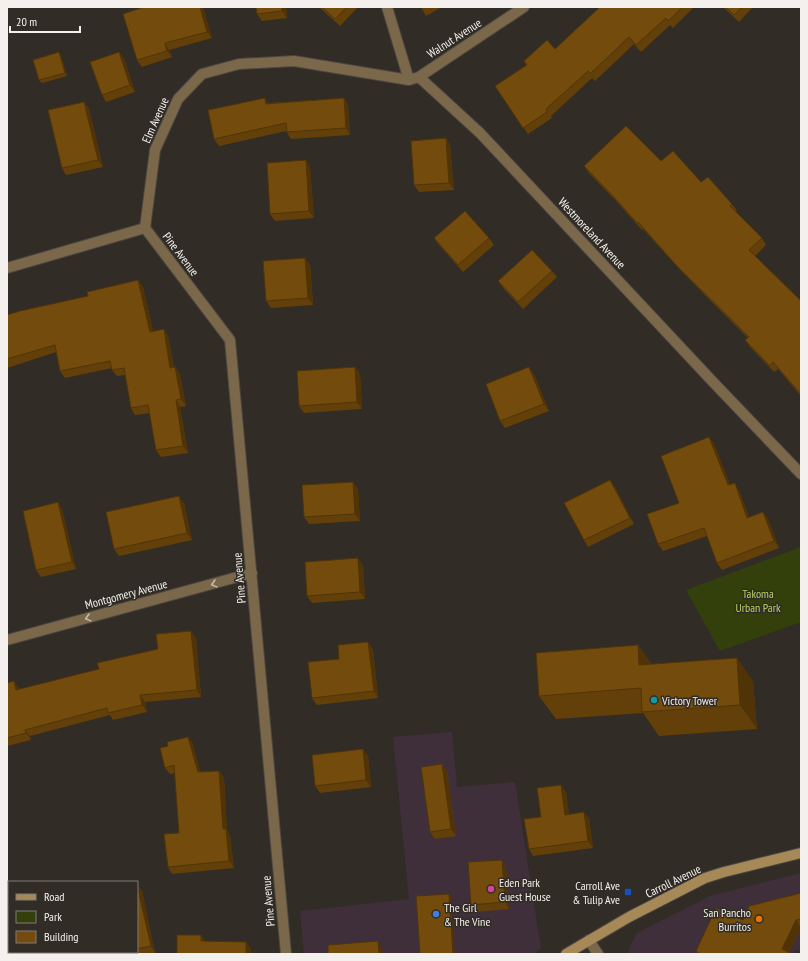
<svg xmlns="http://www.w3.org/2000/svg" width="808" height="961" viewBox="0 0 808 961" font-family="'PT Sans Narrow',sans-serif">
	<rect width="100%" height="100%" fill="#312c26"/>
	<path fill="#3f2f3a" d="M 452,732 L 457,787 L 515,782 L 541,949 L 533,954 L 304,954 L 300,911 L 409,899 L 393,737 Z
		M 801,873 L 801,952 L 796,950 L 793,954 L 629,954 L 629,948 L 637,933 L 710,896 Z"/>
	<path fill="#34400c" d="M 801,547 L 801,622 L 720,651 L 686,590 Z"/>
	<g fill="none" stroke-linecap="round" stroke-linejoin="round">
		<defs>
			<path id="street" d="M 387,7 L 409,80
				M 419,77 L 524,7
				M 145,228 L 155,150 L 178,99 L 202,74 L 239,64 L 294,61 L 409,80 L 419,77 L 480,133 L 714,383 L 801,474
				M 145,228 L 230,340 L 286,954
				M 7,268 L 145,228
				M 7,640 L 252,573
				M 589,940 L 598,954"/>
			<path id="secondary" d="M 566,954 L 629,917 L 705,878 L 724,872 L 801,853"/>
		</defs>
		<use href="#street" stroke="#4c4742" stroke-width="12"/>
		<use href="#secondary" stroke="#4c4742" stroke-width="12"/>
		<use href="#street" stroke="#7b684a" stroke-width="10"/>
		<use href="#secondary" stroke="#a78957" stroke-width="10"/>
	</g>
	<path fill="#63400a" d="M 144,7 L 203,7 L 212,38 L 169,50 L 172,57 L 142,67 L 137,60 Z
		M 256,7 L 286,7 L 287,18 L 262,21 L 257,14 Z
		M 319,7 L 358,7 L 340,26 Z
		M 421,7 L 442,7 L 426,16 Z
		M 600,7 L 694,7 L 673,28 L 670,25 L 641,52 L 634,44 L 595,81 L 592,78 L 551,116 L 552,118 L 528,134 L 495,86 L 526,65 L 524,61 L 555,49 Z
		M 723,7 L 753,7 L 739,22 Z
		M 119,52 L 124,59 L 135,92 L 106,102 L 102,95 Z
		M 61,56 L 67,76 L 42,83 L 39,80 Z
		M 344,98 L 348,105 L 350,135 L 291,139 L 286,131 L 219,146 L 214,139 L 269,103 Z
		M 84,102 L 89,109 L 103,167 L 66,175 L 62,168 Z
		M 446,138 L 450,145 L 454,190 L 419,192 L 414,185 Z
		M 661,161 L 701,182 L 732,204 L 737,211 L 736,212 L 762,238 L 766,245 L 755,256 L 801,301 L 801,396 L 778,369 L 774,372 L 750,347 L 745,340 L 748,338 L 682,272 L 643,229 L 642,230 L 617,202 L 589,173 L 584,166 Z
		M 310,167 L 314,218 L 275,221 L 270,214 Z
		M 434,238 L 489,238 L 494,245 L 463,272 L 439,245 Z
		M 305,258 L 310,265 L 313,305 L 271,308 L 266,301 Z
		M 552,271 L 557,277 L 523,309 L 503,288 L 498,281 Z
		M 138,280 L 143,287 L 153,331 L 168,336 L 174,367 L 175,367 L 180,374 L 186,406 L 180,407 L 188,453 L 161,457 L 156,450 L 150,413 L 135,415 L 131,408 L 125,375 L 117,376 L 112,370 L 112,368 L 65,378 L 60,371 L 56,352 L 7,368 L 7,315 L 88,296 Z
		M 355,367 L 360,374 L 362,409 L 304,413 L 299,406 Z
		M 534,374 L 549,411 L 505,428 L 500,421 Z
		M 709,437 L 714,444 L 730,485 L 739,490 L 749,517 L 763,512 L 768,519 L 779,548 L 722,570 L 717,563 L 707,536 L 663,551 L 658,544 L 679,503 Z
		M 610,480 L 615,487 L 634,524 L 588,547 L 584,540 Z
		M 353,482 L 358,489 L 360,521 L 309,524 L 304,517 Z
		M 184,503 L 192,540 L 119,556 L 114,549 Z
		M 62,509 L 76,569 L 41,577 L 36,570 Z
		M 363,565 L 365,599 L 312,603 L 307,596 Z
		M 196,638 L 201,697 L 145,702 L 147,712 L 113,720 L 110,715 L 30,736 L 31,740 L 7,746 L 7,683 L 14,681 L 19,690 L 99,669 Z
		M 638,645 L 651,664 L 753,681 L 757,729 L 659,736 L 643,713 L 556,719 L 539,696 Z
		M 373,649 L 378,698 L 317,705 L 312,698 L 339,659 Z
		M 188,737 L 193,744 L 200,772 L 219,771 L 224,778 L 227,831 L 230,835 L 234,868 L 172,874 L 168,867 L 179,833 L 175,773 L 170,774 L 165,768 L 168,746 Z
		M 368,756 L 371,787 L 320,793 L 315,786 Z
		M 442,764 L 447,771 L 456,836 L 435,839 L 430,832 Z
		M 566,792 L 569,814 L 589,818 L 593,848 L 533,856 L 529,849 L 541,817 Z
		M 502,860 L 506,867 L 509,909 L 476,912 L 471,905 Z
		M 137,885 L 142,891 L 155,953 L 149,954 L 121,954 L 120,952 L 137,952 Z
		M 801,893 L 801,928 L 789,952 L 792,954 L 698,954 L 696,951 L 743,920 Z
		M 9,952 L 105,952 L 96,954 L 7,954 Z"/>
	<path fill="#503408" d="M 200,7 L 203,7 L 212,38 L 207,32 Z
		M 282,7 L 286,7 L 287,18 L 282,11 Z
		M 165,43 L 169,50 L 172,57 L 167,51 Z
		M 59,52 L 61,56 L 67,76 L 65,73 Z
		M 119,52 L 124,59 L 135,92 L 130,85 Z
		M 265,98 L 269,105 L 266,104 Z
		M 344,98 L 348,105 L 350,135 L 346,128 Z
		M 84,102 L 89,109 L 103,167 L 98,160 Z
		M 446,138 L 450,145 L 454,190 L 449,183 Z
		M 306,160 L 310,167 L 314,218 L 309,211 Z
		M 305,258 L 310,265 L 313,305 L 308,298 Z
		M 138,280 L 143,287 L 155,338 L 150,332 Z
		M 164,329 L 168,336 L 175,375 L 170,368 Z
		M 175,367 L 180,374 L 186,406 L 181,399 Z
		M 355,367 L 360,374 L 362,409 L 357,402 Z
		M 529,367 L 534,374 L 549,411 L 544,404 Z
		M 176,400 L 180,407 L 188,453 L 183,446 Z
		M 709,437 L 714,444 L 733,492 L 728,485 Z
		M 610,480 L 615,487 L 634,524 L 630,518 Z
		M 353,482 L 358,489 L 360,521 L 355,514 Z
		M 735,483 L 739,490 L 752,525 L 747,518 Z
		M 179,496 L 184,503 L 192,540 L 187,533 Z
		M 58,502 L 62,509 L 76,569 L 72,562 Z
		M 763,512 L 768,519 L 779,548 L 774,541 Z
		M 358,558 L 363,565 L 365,599 L 360,592 Z
		M 191,631 L 196,638 L 201,697 L 197,690 Z
		M 368,642 L 373,649 L 378,698 L 374,691 Z
		M 638,645 L 654,668 L 639,665 Z
		M 737,658 L 753,681 L 757,729 L 740,705 Z
		M 14,681 L 19,688 L 21,697 L 16,690 Z
		M 140,695 L 145,702 L 147,712 L 142,705 Z
		M 25,730 L 30,736 L 31,740 L 26,733 Z
		M 188,737 L 193,744 L 202,779 L 198,772 Z
		M 363,749 L 368,756 L 371,787 L 366,780 Z
		M 442,764 L 447,771 L 456,836 L 451,829 Z
		M 219,771 L 224,778 L 227,831 L 230,835 L 234,868 L 229,861 L 223,829 Z
		M 561,785 L 566,792 L 570,821 L 565,815 Z
		M 584,812 L 589,818 L 593,848 L 588,841 Z
		M 502,860 L 506,867 L 509,909 L 505,902 Z
		M 137,885 L 142,891 L 155,953 L 151,946 Z
		M 449,894 L 451,897 L 455,954 L 453,954 Z
		M 796,920 L 801,928 L 788,954 L 782,949 Z
		M 201,935 L 206,942 L 201,941 Z
		M 378,941 L 382,948 L 383,954 L 379,954 Z
		M 246,942 L 251,949 L 251,954 L 246,954 Z"/>
	<path fill="#734b0c" stroke="#503408" d="M 144,7 L 200,7 L 207,32 L 165,43 L 167,51 L 137,60 L 123,14 Z
		M 256,7 L 282,7 L 282,11 L 257,14 Z
		M 322,7 L 347,7 L 335,19 Z
		M 600,7 L 683,7 L 668,21 L 666,18 L 636,45 L 629,37 L 590,74 L 588,71 L 546,109 L 547,112 L 523,128 L 495,86 L 527,65 L 524,61 L 547,40 L 555,49 Z
		M 726,7 L 742,7 L 734,15 Z
		M 59,52 L 65,73 L 39,80 L 33,60 Z
		M 119,52 L 130,85 L 102,95 L 90,62 Z
		M 265,98 L 266,104 L 344,98 L 346,128 L 287,132 L 286,123 L 214,139 L 208,110 Z
		M 84,102 L 98,160 L 62,168 L 48,110 Z
		M 626,126 L 661,161 L 673,151 L 701,182 L 708,177 L 732,204 L 730,206 L 762,238 L 749,250 L 801,301 L 801,394 L 773,362 L 770,366 L 745,340 L 749,337 L 677,266 L 638,222 L 637,223 L 612,195 L 584,166 Z
		M 446,138 L 449,183 L 414,185 L 411,141 Z
		M 306,160 L 309,211 L 270,214 L 267,163 Z
		M 465,211 L 489,238 L 458,265 L 434,238 Z
		M 532,250 L 552,271 L 518,302 L 498,281 Z
		M 305,258 L 308,298 L 266,301 L 263,261 Z
		M 138,280 L 150,332 L 164,329 L 170,368 L 175,367 L 181,399 L 176,400 L 183,446 L 156,450 L 148,405 L 131,408 L 124,368 L 112,370 L 110,361 L 60,371 L 55,345 L 7,359 L 7,315 L 20,311 L 88,296 L 87,292 Z
		M 355,367 L 357,402 L 299,406 L 297,371 Z
		M 529,367 L 544,404 L 500,421 L 486,384 Z
		M 709,437 L 728,485 L 735,483 L 747,518 L 763,512 L 774,541 L 717,563 L 704,528 L 658,544 L 647,514 L 679,503 L 661,456 Z
		M 610,480 L 630,518 L 584,540 L 564,503 Z
		M 353,482 L 355,514 L 304,517 L 302,485 Z
		M 179,496 L 187,533 L 114,549 L 106,512 Z
		M 58,502 L 72,562 L 36,570 L 23,511 Z
		M 358,558 L 360,592 L 307,596 L 305,562 Z
		M 191,631 L 197,690 L 140,695 L 142,705 L 108,713 L 107,708 L 25,730 L 26,733 L 7,738 L 7,683 L 14,681 L 16,690 L 99,669 L 97,663 L 158,649 L 156,634 Z
		M 368,642 L 374,691 L 312,698 L 308,662 L 339,659 L 338,645 Z
		M 638,645 L 639,665 L 737,658 L 740,705 L 642,712 L 641,688 L 539,696 L 536,653 Z
		M 188,737 L 198,772 L 219,771 L 223,829 L 226,829 L 229,861 L 168,867 L 164,834 L 179,833 L 174,765 L 165,768 L 160,748 L 168,746 L 167,742 Z
		M 363,749 L 366,780 L 315,786 L 312,755 Z
		M 442,764 L 451,829 L 430,832 L 421,767 Z
		M 561,785 L 565,815 L 584,812 L 588,841 L 529,849 L 524,819 L 541,817 L 537,788 Z
		M 502,860 L 505,902 L 471,905 L 468,862 Z
		M 137,885 L 151,946 L 137,949 Z
		M 801,893 L 801,919 L 796,920 L 782,949 L 792,954 L 701,954 L 696,951 L 716,908 L 743,920 L 749,906 Z
		M 449,894 L 453,954 L 420,954 L 416,896 Z
		M 7,899 L 9,899 L 9,909 L 7,901 Z
		M 9,914 L 9,952 L 68,952 L 59,954 L 57,954 L 57,953 L 52,954 L 7,954 L 7,915 Z
		M 177,935 L 201,935 L 201,941 L 246,942 L 246,954 L 177,954 Z
		M 378,941 L 379,954 L 328,954 L 328,945 Z"/>
	<defs><path id="oneway-chevron" d="M-2-3.5L2.5 0L-2 3.5" fill="none" stroke-width="1.6" stroke-linecap="round" stroke-linejoin="round"/></defs>
	<g stroke="#c4baac">
		<use href="#oneway-chevron" transform="translate(214 584) rotate(165)"/>
		<use href="#oneway-chevron" transform="translate(88 618) rotate(165)"/>
	</g>
	<circle fill="#0f9aa8" stroke="#312c26" stroke-width="1.5" cx="654" cy="700" r="4"/>
	<circle fill="#d1479c" stroke="#312c26" stroke-width="1.5" cx="491" cy="889" r="4"/>
	<rect fill="#1a4fb4" stroke="#312c26" stroke-width="1.5" x="624" y="888" width="8" height="8" rx="2"/>
	<circle fill="#3f7fe0" stroke="#312c26" stroke-width="1.5" cx="436" cy="914" r="4"/>
	<circle fill="#e8710a" stroke="#312c26" stroke-width="1.5" cx="759" cy="919" r="4"/>
	<g text-anchor="middle" dominant-baseline="central" stroke-width="3" stroke-linejoin="round" paint-order="stroke">
		<g font-size="12" fill="#f4f0ed" stroke="#312c26">
			<text transform="translate(454 38) rotate(-33)">Walnut Avenue</text>
			<text transform="translate(155 120) rotate(-66)">Elm Avenue</text>
			<text transform="translate(592 233) rotate(47)">Westmoreland Avenue</text>
			<text transform="translate(181 254) rotate(53)">Pine Avenue</text>
			<text transform="translate(239 578) rotate(-95)">Pine Avenue</text>
			<text transform="translate(126 594) rotate(-15)">Montgomery Avenue</text>
			<text transform="translate(673 881) rotate(-26)">Carroll Avenue</text>
			<text transform="translate(268 901) rotate(-95)">Pine Avenue</text>
		</g>
		<g font-size="12" fill="#b6d261" stroke="#312c26">
			<text x="758" y="593">Takoma<tspan x="758" dy="14">Urban Park</tspan></text>
		</g>
		<g font-size="12" fill="#f4f0ed" stroke="#312c26" text-anchor="start">
			<text x="662" y="700">Victory Tower</text>
			<text x="499" y="882">Eden Park<tspan x="499" dy="14">Guest House</tspan></text>
			<text x="620" y="885" text-anchor="end">Carroll Ave<tspan x="620" dy="14">&amp; Tulip Ave</tspan></text>
			<text x="444" y="907">The Girl<tspan x="444" dy="14">&amp; The Vine</tspan></text>
			<text x="751" y="912" text-anchor="end">San Pancho<tspan x="751" dy="14">Burritos</tspan></text>
		</g>
	</g>
	<rect width="808" height="961" fill="none" stroke="#f4f0ed" stroke-width="16"/>
	<rect x="8" y="881" width="130" height="72" fill="#312c26" stroke="#7f7a76"/>
	<rect x="16" y="894" width="20" height="6" fill="#a78957" stroke="#7f7a76"/>
	<text x="44" y="901" font-size="12" fill="#f4f0ed">Road</text>
	<rect x="16" y="911" width="20" height="12" fill="#34400c" stroke="#7f7a76"/>
	<text x="44" y="921" font-size="12" fill="#f4f0ed">Park</text>
	<rect x="16" y="931" width="20" height="12" fill="#734b0c" stroke="#7f7a76"/>
	<text x="44" y="941" font-size="12" fill="#f4f0ed">Building</text>
	<path d="M10 26v6h70v-6" fill="none" stroke="#f4f0ed" stroke-width="2"/>
	<text x="16" y="26" font-size="12" fill="#f4f0ed" stroke="#312c26" stroke-width="3" paint-order="stroke">20 m</text>
</svg>
